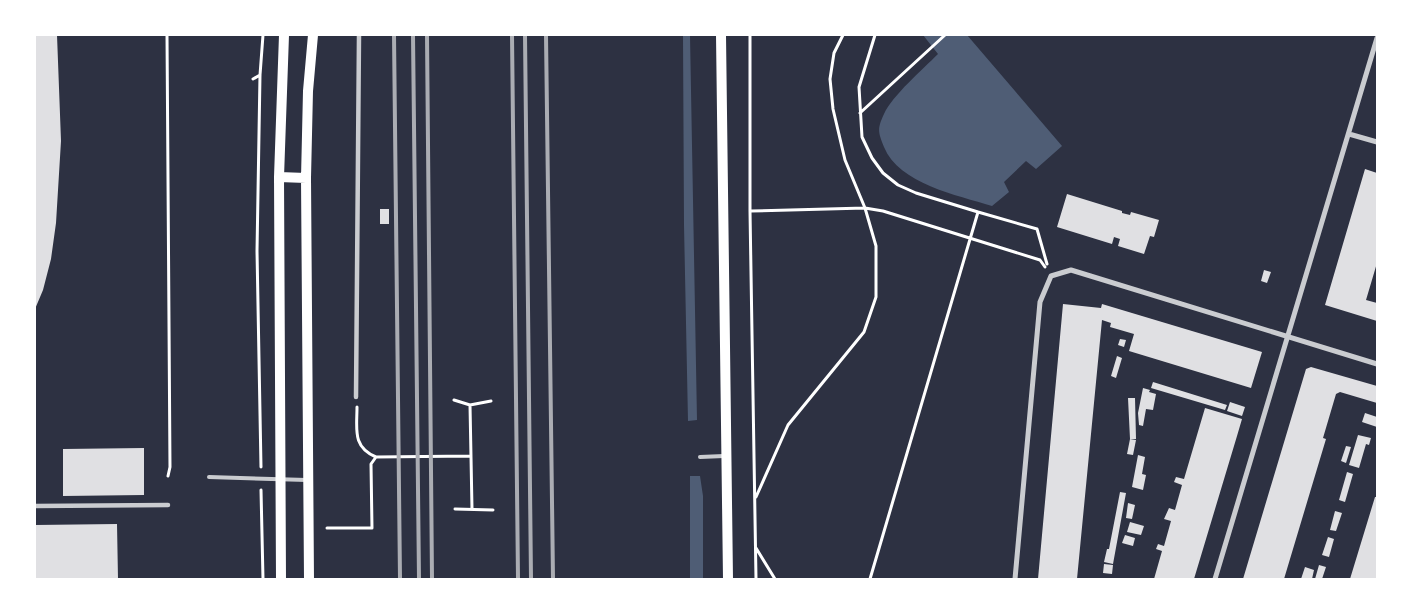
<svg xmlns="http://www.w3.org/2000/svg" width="1412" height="614" viewBox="0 0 1412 614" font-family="'Nunito Sans',sans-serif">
	<rect width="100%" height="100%" fill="#2d3142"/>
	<path fill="#4f5d75" d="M 690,35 L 697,420 L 688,421 L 684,225 L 683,36 Z
		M 923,35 L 967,35 L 1062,146 L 1036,169 L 1026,161 L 1004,182 L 1009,192 L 992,206 C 957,195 899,184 884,147 C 878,132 877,129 884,114 C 893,95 922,70 938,54 Z
		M 690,476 L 700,476 L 703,496 L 703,579 L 690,579 Z"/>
	<path fill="#e0e0e3" d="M 35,35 L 57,35 L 61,141 L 56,223 L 51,259 L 43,290 L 35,309 Z
		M 1365,169 L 1377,173 L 1377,263 L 1366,300 L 1377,303 L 1377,321 L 1325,305 Z
		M 1067,194 L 1122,211 L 1122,213 L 1130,215 L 1131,212 L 1159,220 L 1154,237 L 1150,236 L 1144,254 L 1118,246 L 1120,239 L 1114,237 L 1112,244 L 1057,227 Z
		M 380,209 L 389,209 L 389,224 L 380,224 Z
		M 1264,270 L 1271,272 L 1267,283 L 1261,281 Z
		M 1063,304 L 1101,308 L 1102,304 L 1262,352 L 1251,388 L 1129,351 L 1134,334 L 1110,327 L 1111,323 L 1102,320 L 1077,579 L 1038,579 Z
		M 1120,339 L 1126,340 L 1124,347 L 1118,345 Z
		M 1117,356 L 1122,358 L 1116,378 L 1111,376 Z
		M 1311,367 L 1377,386 L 1377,403 L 1340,392 L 1336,394 L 1323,438 L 1326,439 L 1284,579 L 1243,579 L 1306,369 Z
		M 1153,382 L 1227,405 L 1225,410 L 1151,388 Z
		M 1143,388 L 1150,390 L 1149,392 L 1156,394 L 1153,410 L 1146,409 L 1143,426 L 1139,425 L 1138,413 Z
		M 1128,398 L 1135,398 L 1136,439 L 1130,439 Z
		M 1230,402 L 1245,407 L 1242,416 L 1227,411 Z
		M 1205,408 L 1242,419 L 1237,436 L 1194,579 L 1154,579 L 1162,551 L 1156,549 L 1158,544 L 1164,546 L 1171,521 L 1164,519 L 1169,508 L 1175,510 L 1182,485 L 1174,482 L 1176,477 L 1184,479 Z
		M 1365,413 L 1377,417 L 1377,427 L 1362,422 Z
		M 1358,435 L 1371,438 L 1369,445 L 1366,444 L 1359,468 L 1349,465 Z
		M 1130,439 L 1136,440 L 1133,455 L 1127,454 Z
		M 1346,446 L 1351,447 L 1346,463 L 1341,461 Z
		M 144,448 L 144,495 L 63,496 L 63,449 Z
		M 1138,455 L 1145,457 L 1142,474 L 1146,475 L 1143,490 L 1132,487 Z
		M 1347,472 L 1353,474 L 1345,502 L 1339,500 Z
		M 1120,492 L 1126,493 L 1113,564 L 1104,562 L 1107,549 L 1109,549 Z
		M 1375,497 L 1377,497 L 1377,579 L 1350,579 Z
		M 1128,503 L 1135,505 L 1132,519 L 1126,518 Z
		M 1335,511 L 1342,513 L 1336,531 L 1330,530 Z
		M 1130,522 L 1144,526 L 1141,535 L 1127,532 Z
		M 117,524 L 118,579 L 35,579 L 35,525 Z
		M 1125,535 L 1135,538 L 1133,546 L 1122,543 Z
		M 1328,537 L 1334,539 L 1329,557 L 1322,555 Z
		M 1104,564 L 1113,565 L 1112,574 L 1103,573 Z
		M 1319,565 L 1326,567 L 1322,579 L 1315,579 Z
		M 1305,567 L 1314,570 L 1312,579 L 1301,579 Z"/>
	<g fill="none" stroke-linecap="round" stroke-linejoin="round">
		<path stroke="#fff" stroke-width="3" d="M 167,35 L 170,467 L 168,476
			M 750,35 L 750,211 L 756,579
			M 253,79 L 260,75
			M 860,113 L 945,35
			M 751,211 L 865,208 L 883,211 L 1040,260 L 1045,267
			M 978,212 L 1037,229 L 1047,264
			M 454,400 L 470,405 L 491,401
			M 470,405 L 472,509
			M 357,407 C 357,429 352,447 376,457 L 471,456
			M 261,467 L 257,251 L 260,75 L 263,35
			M 261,490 L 263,579
			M 756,497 L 788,425 L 864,332 L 876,297 L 876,246 L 865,208 L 845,160 L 833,109 L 830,79 L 834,53 L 843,35
			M 455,509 L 493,510
			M 327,528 L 372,528 L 371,464 L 376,457
			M 756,548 L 775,579
			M 870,579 L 978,212 L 916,193 L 898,185 L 883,173 L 872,158 L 862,137 L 859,87 L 875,35"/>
		<path stroke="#caccd0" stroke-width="4" d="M 700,457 L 724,456
			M 209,477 L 307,480"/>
		<path stroke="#caccd0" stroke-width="4.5" d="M 356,397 L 359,35
			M 35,506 L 168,505"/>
		<path stroke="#caccd0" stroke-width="5" d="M 1349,134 L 1377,142
			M 1015,579 L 1040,302 L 1051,276 L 1071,270 L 1377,364
			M 1215,579 L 1377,38"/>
		<path stroke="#fff" stroke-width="10" d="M 721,35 L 728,579
			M 279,177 L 306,178
			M 281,579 L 279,177 L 284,35
			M 309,579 L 306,178 L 308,91 L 313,35"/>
		<path stroke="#abadb3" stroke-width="4" d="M 394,35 L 400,579
			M 413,35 L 419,579
			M 427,35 L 432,579
			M 512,35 L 518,579
			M 525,35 L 531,579
			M 546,35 L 553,579"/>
	</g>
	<rect width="1412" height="614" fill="none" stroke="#ffffff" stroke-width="72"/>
</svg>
